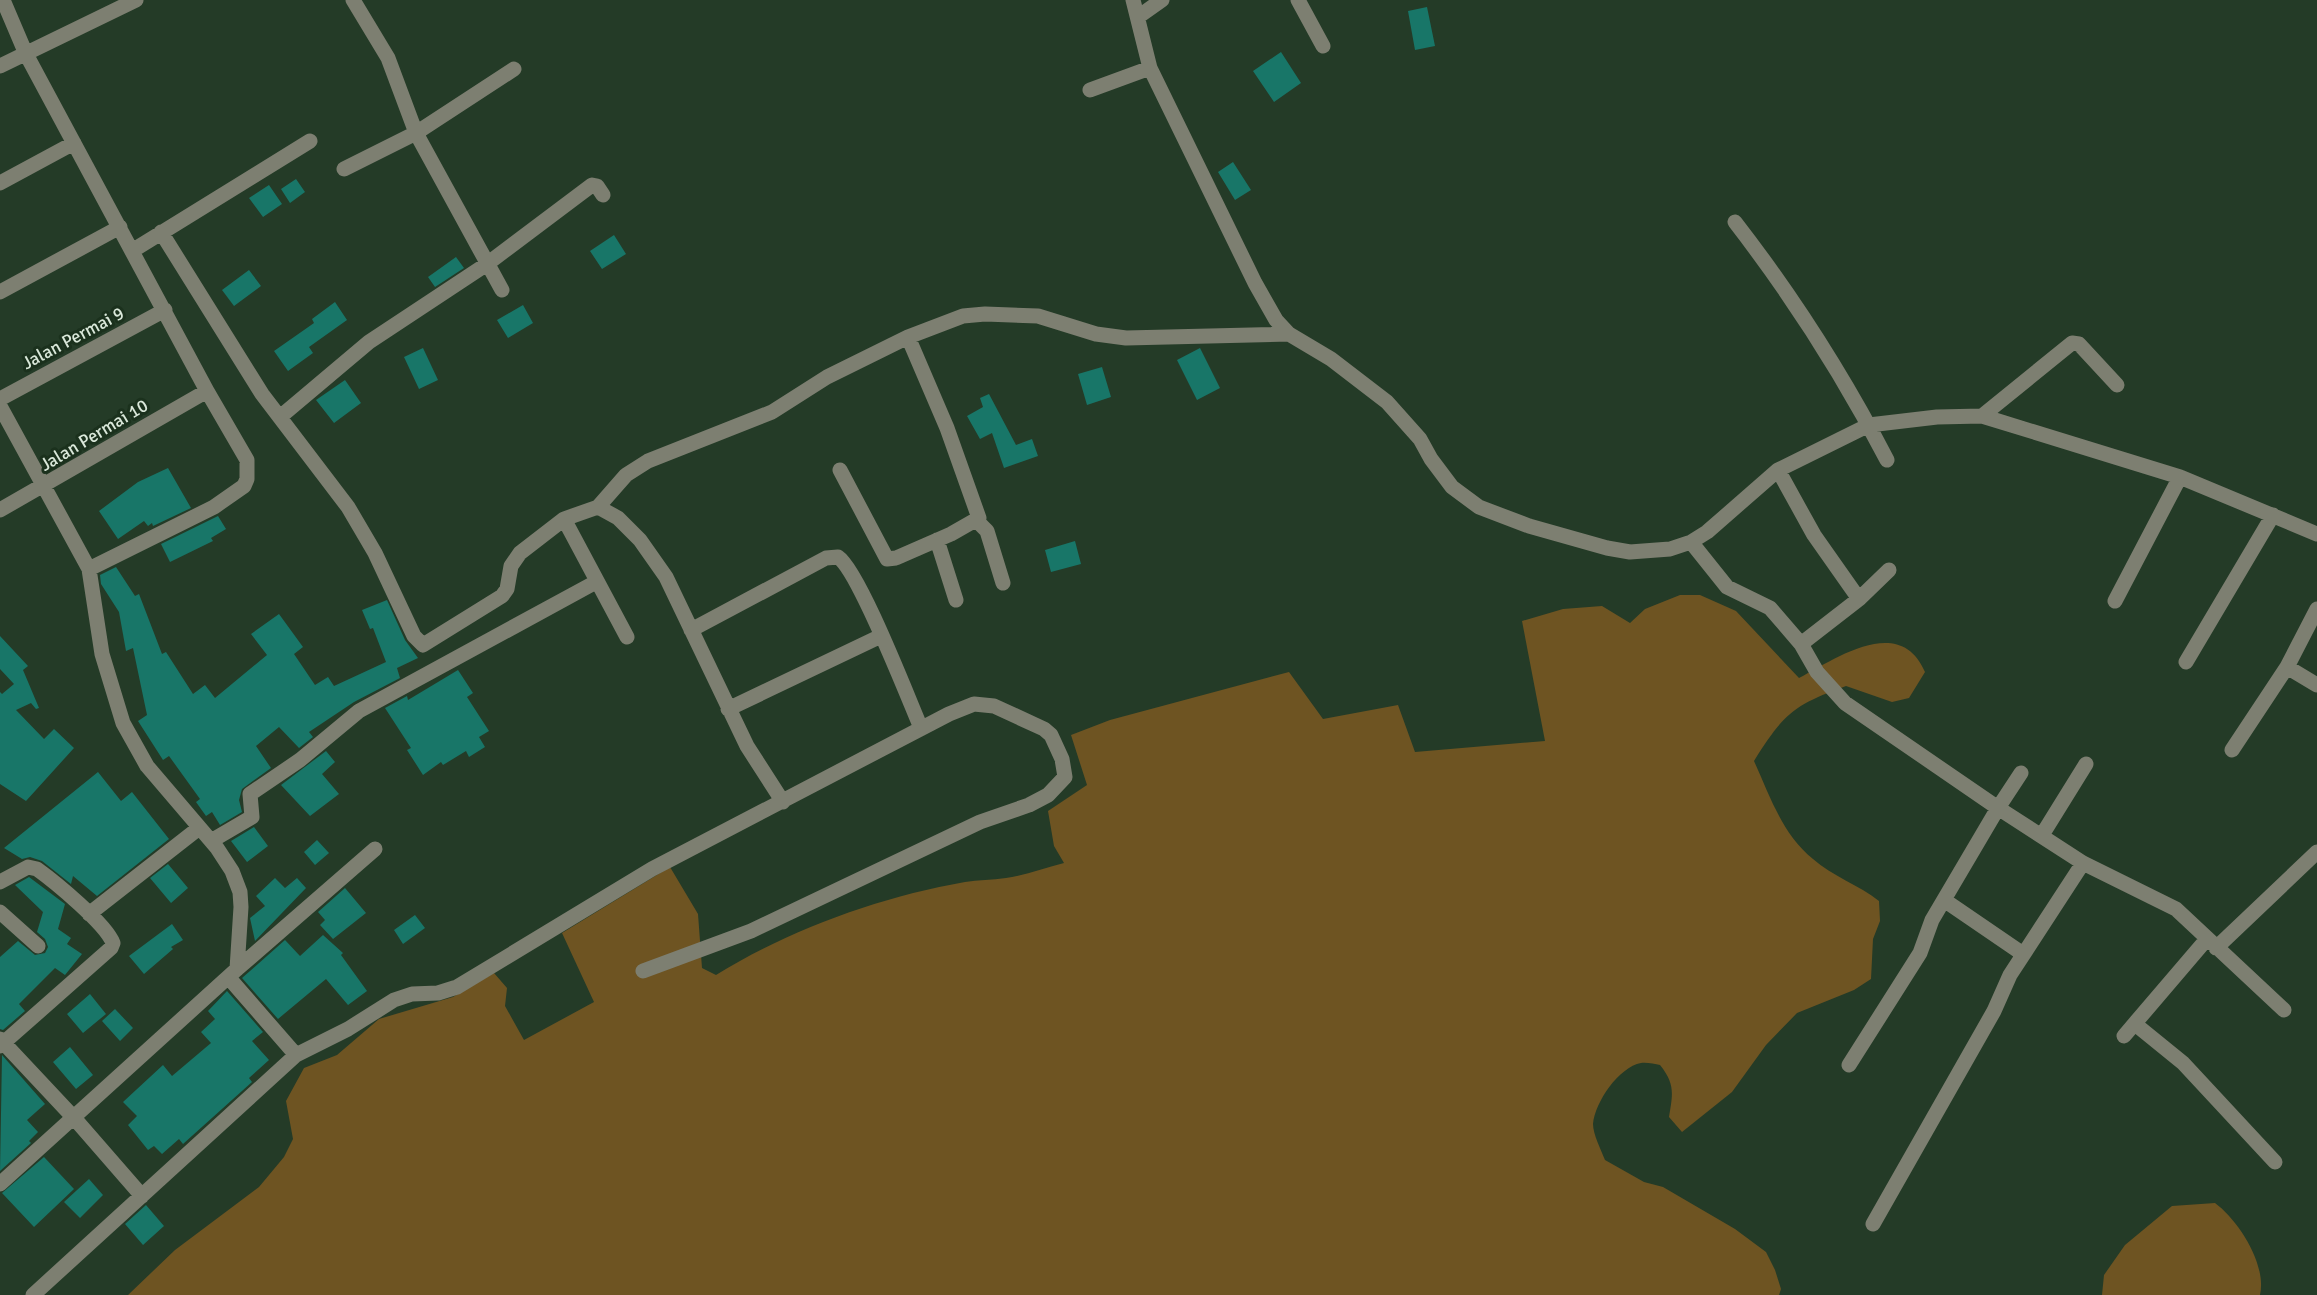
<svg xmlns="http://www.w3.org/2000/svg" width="2317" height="1295" viewBox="0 0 2317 1295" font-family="Signika,sans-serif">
	<rect width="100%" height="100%" fill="#243b27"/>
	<path fill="#6e5422" d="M 1680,595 L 1700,595 L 1736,611 L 1799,678 C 1835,659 1900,613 1925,672 L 1909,698 L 1892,702 L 1846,686 C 1794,705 1784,713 1754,761 C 1770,796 1782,834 1813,859 C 1832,876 1859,885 1879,901 L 1880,921 L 1873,939 L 1871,979 L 1854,990 L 1797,1013 L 1766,1045 L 1732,1092 L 1682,1132 L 1669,1117 C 1673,1093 1675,1084 1660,1065 C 1655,1064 1646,1062 1641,1063 C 1619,1067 1595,1102 1593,1124 C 1593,1134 1601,1150 1605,1160 L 1644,1182 L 1663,1187 L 1735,1229 L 1766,1252 L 1775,1270 L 1781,1289 L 1779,1295 L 128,1295 L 175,1250 L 259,1187 L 284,1157 L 293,1139 L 286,1101 L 304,1068 L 337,1055 L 379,1019 L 453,997 L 494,973 L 507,988 L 505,1006 L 524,1040 L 594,1002 L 562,933 L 670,867 L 698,914 L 702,968 L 716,975 C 789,930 879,897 965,882 C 978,880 992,880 1006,878 C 1026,875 1045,868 1064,863 L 1054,846 L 1048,811 L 1087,785 L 1071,735 L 1110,720 L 1289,672 L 1323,719 L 1398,705 L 1415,752 L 1545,741 L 1522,621 L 1563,609 L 1602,606 L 1630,623 L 1645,609 Z
		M 2215,1203 C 2238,1220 2267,1264 2260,1295 L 2102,1295 L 2104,1275 L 2125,1245 L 2172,1206 Z"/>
	<path fill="#187668" d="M 1427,7 L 1435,46 L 1415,50 L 1408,11 Z
		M 1281,52 L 1301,83 L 1274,102 L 1253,71 Z
		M 1233,162 L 1251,190 L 1235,200 L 1218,172 Z
		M 296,179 L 305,192 L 290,203 L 281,189 Z
		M 269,185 L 282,204 L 263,217 L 249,198 Z
		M 614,235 L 626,254 L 602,269 L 590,251 Z
		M 456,257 L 464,268 L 435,287 L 428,277 Z
		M 249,270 L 261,286 L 234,306 L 222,290 Z
		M 335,302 L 347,320 L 309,347 L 313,353 L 288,371 L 274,351 L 314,323 L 312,319 Z
		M 523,305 L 533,323 L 508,338 L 497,320 Z
		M 423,348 L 438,380 L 419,389 L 404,357 Z
		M 1200,348 L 1220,388 L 1197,400 L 1177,360 Z
		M 1102,367 L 1111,397 L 1087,405 L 1078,374 Z
		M 345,380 L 361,403 L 334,423 L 316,400 Z
		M 989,394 L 1016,445 L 1032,439 L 1038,456 L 1004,468 L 992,433 L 980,439 L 967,416 L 983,407 L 980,398 Z
		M 168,468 L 191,508 L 153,526 L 152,523 L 148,526 L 144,521 L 118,539 L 99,511 L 138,482 Z
		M 218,516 L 226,529 L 211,538 L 213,541 L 170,562 L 161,544 Z
		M 1075,541 L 1081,564 L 1051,572 L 1045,550 Z
		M 116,567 L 135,596 L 139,594 L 162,654 L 166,652 L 193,694 L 205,685 L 215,698 L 267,655 L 251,634 L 279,614 L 303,647 L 294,654 L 315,685 L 328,677 L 334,686 L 386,662 L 373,628 L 370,629 L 362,610 L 387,600 L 405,640 L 418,658 L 397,668 L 400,678 L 354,702 L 309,732 L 313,737 L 299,748 L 279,727 L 256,746 L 271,768 L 242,789 L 239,800 L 242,812 L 220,825 L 212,812 L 206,816 L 196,802 L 200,799 L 169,756 L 163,760 L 138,721 L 147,715 L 133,648 L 126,651 L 119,612 L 101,584 L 100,575 Z
		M 0,636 L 28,666 L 23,670 L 39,708 L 36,709 L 31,703 L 16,710 L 44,739 L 54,729 L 74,748 L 26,801 L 0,784 L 0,692 L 2,694 L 14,684 L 0,669 Z
		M 458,670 L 473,693 L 467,697 L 489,731 L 479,737 L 485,747 L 469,757 L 466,751 L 443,765 L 441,762 L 423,775 L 407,750 L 411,748 L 385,708 L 407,696 L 408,700 Z
		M 326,751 L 335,762 L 322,774 L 339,794 L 310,816 L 281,785 Z
		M 98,772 L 121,801 L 132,792 L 169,839 L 97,896 L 73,876 L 71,884 L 42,861 L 30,857 L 22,859 L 4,848 Z
		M 254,827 L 268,846 L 247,862 L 231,841 Z
		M 317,840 L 329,853 L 315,865 L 304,852 Z
		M 168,864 L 188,888 L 171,903 L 150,878 Z
		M 29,877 L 65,904 L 58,929 L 71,938 L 67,944 L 82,954 L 65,975 L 55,968 L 19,1004 L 25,1011 L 3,1030 L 0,1029 L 0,957 L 18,941 L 35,955 L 45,953 L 48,947 L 45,939 L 37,932 L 43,912 L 15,885 Z
		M 275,878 L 285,888 L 297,878 L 306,888 L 255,941 L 250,918 L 265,906 L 256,896 Z
		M 345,888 L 366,913 L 333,939 L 320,925 L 325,920 L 318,912 Z
		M 415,915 L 425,928 L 403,944 L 394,930 Z
		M 172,924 L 183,940 L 171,947 L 173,949 L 144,974 L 129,956 Z
		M 323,935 L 343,953 L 341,955 L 367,991 L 348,1005 L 326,979 L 278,1019 L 242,978 L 285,940 L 300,956 Z
		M 227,991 L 263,1032 L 252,1041 L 269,1060 L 249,1078 L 252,1082 L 183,1144 L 179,1139 L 162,1154 L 154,1146 L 148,1150 L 128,1125 L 137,1116 L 123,1102 L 163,1065 L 172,1076 L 211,1043 L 201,1032 L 215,1019 L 208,1011 Z
		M 90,994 L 106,1014 L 83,1033 L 67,1014 Z
		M 115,1009 L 133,1028 L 120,1041 L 102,1021 Z
		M 70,1047 L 93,1075 L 76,1089 L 53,1062 Z
		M 2,1055 L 45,1104 L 27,1120 L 38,1132 L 29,1141 L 31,1143 L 0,1171 Z
		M 44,1157 L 74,1189 L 34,1227 L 2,1193 Z
		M 89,1179 L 103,1195 L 80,1218 L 64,1202 Z
		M 146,1205 L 164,1226 L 143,1245 L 125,1224 Z"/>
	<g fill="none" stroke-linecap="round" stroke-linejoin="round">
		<path stroke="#7d7f71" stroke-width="15" d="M 3,0 L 26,54 L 207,391 L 247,460 L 247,479 L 244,486 L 214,507 L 89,569
			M 353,0 L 388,58 L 416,133 L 502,290
			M 1133,0 L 1150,68 L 1255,283 L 1276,320 L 1289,334 L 1331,359 L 1387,402 L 1420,439 L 1431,459 L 1452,487 L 1479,507 L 1529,526 L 1607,548 L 1630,552 L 1670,549 L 1691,542 L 1707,532 L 1778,470 L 1869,425 L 1937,417 L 1982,416 L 2180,477 L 2317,534
			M 1298,0 L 1323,46
			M 1138,17 L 1162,0
			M 0,66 L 136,0
			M 1090,90 L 1150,68
			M 344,169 L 416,133 L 514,69
			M 0,183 L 74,143
			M 1735,222 C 1793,297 1843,375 1887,460
			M 161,232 L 262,394 L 348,507 L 375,553 L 414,636 L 423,645 L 502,596 L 507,589 L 511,566 L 520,553 L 564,519 L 598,507
			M 132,251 L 310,141
			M 0,292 L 120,227
			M 0,399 L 165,310
			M 0,406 L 89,569 L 102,654 L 123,723 L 147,766 L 217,848 L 232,871 L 240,892 L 241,907 L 237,969
			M 1982,416 L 2072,343 L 2079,344 L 2117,385
			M 280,417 L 369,342 L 487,264 L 592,185 L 597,186 L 603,195
			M 840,470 L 887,559 L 896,558 L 951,534 L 979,518 L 947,428 L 908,337
			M 1778,470 L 1814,535 L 1859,599
			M 0,510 L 207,391
			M 564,519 L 627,637
			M 977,521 L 987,531 L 1003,583
			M 937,540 L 956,600
			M 1691,542 L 1727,587 L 1770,608 L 1801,644 L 1859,599 L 1889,570
			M 2115,601 L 2180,477
			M 691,630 L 826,558 L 838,557 C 859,571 908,698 921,728
			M 1801,644 L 1817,672 L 1845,703 L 1998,808 L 1932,920 L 1920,953 L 1849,1065
			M 2186,662 L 2273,515
			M 2287,667 L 2317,685
			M 728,709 L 881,636
			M 2232,750 L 2287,667 L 2317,609
			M 2021,773 L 1998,808 L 2083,863 L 2176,909 L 2284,1010
			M 783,802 L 747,746 L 666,577 L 640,540 L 618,518 L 598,507 L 626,475 L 648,461 L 772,412 L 827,377 L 908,337 L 963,316 L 985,314 L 1038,316 L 1096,334 L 1126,338 L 1289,334
			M 2042,835 L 2086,764
			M 211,841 L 252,817 L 250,794 L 300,760 L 359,711 L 596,582
			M 0,882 L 28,867 L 37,869 C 55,882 106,924 113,943 L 111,948 L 0,1046
			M 1944,900 L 2023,954
			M 0,912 L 38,946
			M 89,914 L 199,828
			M 2216,948 L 2317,852
			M 229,978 L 296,1055
			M 2135,1024 L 2183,1063 L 2275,1162
			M 2124,1036 L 2206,940
			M 0,1039 L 75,1119 L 142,1196
			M 0,1184 L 237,969 L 375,849
			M 1873,1224 L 1994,1011 L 2010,975 L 2083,863
			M 33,1295 L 296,1055 L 348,1029 L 394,1000 L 412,994 L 438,993 L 457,987 L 652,869 L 949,714 L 974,704 L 994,706 L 1044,729 L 1051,735 L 1062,759 L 1065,777 L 1048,795 L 1029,805 L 980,822 L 751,931 L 643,971"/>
	</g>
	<g text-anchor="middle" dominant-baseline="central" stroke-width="6" stroke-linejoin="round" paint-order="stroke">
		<g font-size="18" fill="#dae8da" stroke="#1b311d">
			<text transform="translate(73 338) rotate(-28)">Jalan Permai 9</text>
			<text transform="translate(94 435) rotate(-31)">Jalan Permai 10</text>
		</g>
	</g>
</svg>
